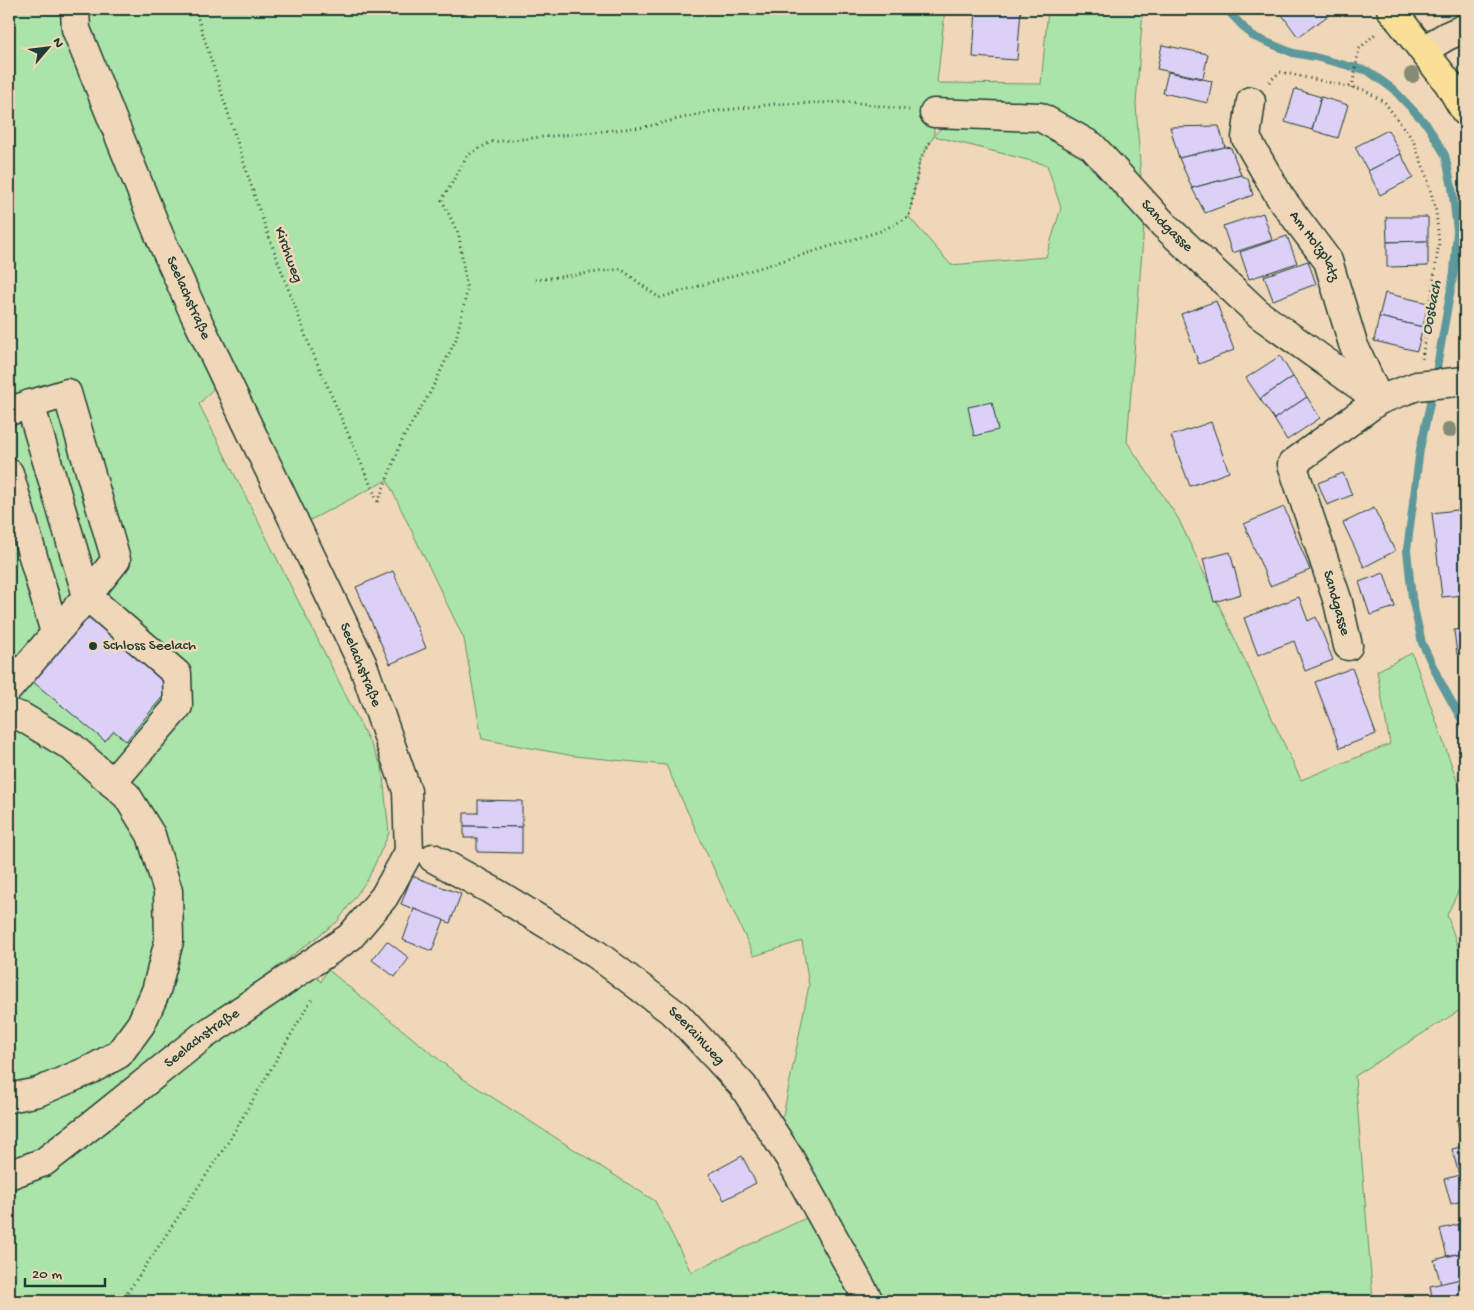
<svg xmlns="http://www.w3.org/2000/svg" width="1474" height="1310" viewBox="0 0 1474 1310" font-family="'Gochi Hand',sans-serif">
<style>
.green{fill:#abe4a9;stroke:#65906e;fill-rule:evenodd}
.lines{fill:none;stroke-linecap:round;stroke-linejoin:round}
.stream{stroke:#5d999c;stroke-width:8}
.building{fill:#ddd0f7;stroke:#1f3d34}
.minor-casing{stroke:#1f3d34;stroke-width:31}
.major-casing{stroke:#1f3d34;stroke-width:31}
.path{stroke:#1f3d34;stroke-width:3;stroke-dasharray:1 4;stroke-linecap:butt}
.minor{stroke:#f0d7b8;stroke-width:28}
.major{stroke:#fadf96;stroke-width:28}
.tree{fill:#858c76}
.poi-dot{fill:#1f3d34;stroke:#f0d7b8;stroke-width:2}
.labels{text-anchor:middle;dominant-baseline:central;stroke-width:5;stroke-linejoin:round;paint-order:stroke}
.street-label{font-size:15px;fill:#1f3d34;stroke:#f0d7b8}
.poi-label{font-size:15px;fill:#1f3d34;stroke:#f0d7b8;text-anchor:start}
.water-label{font-size:16px;font-style:italic;fill:#294c45;stroke:#f0d7b8}
</style>
<rect width="100%" height="100%" fill="#f0d7b8"/>
<filter id="ink" filterUnits="userSpaceOnUse"><feTurbulence type="fractalNoise" baseFrequency=".02" numOctaves="2"/><feDisplacementMap in="SourceGraphic" scale="10" xChannelSelector="R" yChannelSelector="G"/><feConvolveMatrix kernelMatrix="1 2 1 2 8 2 1 2 1" color-interpolation-filters="sRGB"/></filter>
<g filter="url(#ink)">
<path class="green" d="M9,9H945L937,83L1041,84L1048,9H1143L1136,104L1144,225L1127,442L1178,518L1301,780L1390,744L1377,671L1412,653L1465,803V877L1447,915L1465,968V1007L1355,1076L1373,1301H9V1190L300,958L321,982L327,969L462,1078L655,1201L691,1272L819,1212L761,1114L783,1116L809,985L802,941L754,956L666,765L574,756L482,739L464,639L387,480L297,527L230,371L199,404L382,767L389,833L368,879L337,922L136,1073L42,1153L9,1164ZM934,113L957,114L934,135ZM934,136L1047,165L1061,208L1046,257L951,265L909,217L920,160Z"/>
<g class="lines">
<g class="stream">
<polyline points="1228,9 1230,13 1252,36 1293,53 1315,57 1368,71 1393,89 1428,126 1445,155 1452,187 1457,231 1454,272 1435,378"/>
<polyline points="1433,390 1420,449 1407,550 1412,598 1422,643 1439,679 1465,726"/>
</g>
</g>
<g class="building">
<polygon points="976,9 1021,9 1017,60 973,57"/>
<polygon points="1278,9 1336,9 1336,10 1298,37"/>
<polygon points="1162,45 1208,54 1203,78 1157,69"/>
<polygon points="1168,72 1212,81 1208,103 1163,93"/>
<polygon points="1295,89 1321,97 1312,130 1285,122"/>
<polygon points="1321,97 1348,105 1338,138 1312,130"/>
<polygon points="1219,126 1225,147 1179,158 1170,127"/>
<polygon points="1388,130 1401,154 1368,171 1355,147"/>
<polygon points="1225,147 1231,148 1241,175 1192,188 1179,158"/>
<polygon points="1401,154 1413,178 1380,195 1368,171"/>
<polygon points="1241,175 1248,179 1253,195 1205,213 1192,188"/>
<polygon points="1263,213 1272,240 1232,253 1223,226"/>
<polygon points="1386,217 1428,217 1428,241 1387,242"/>
<polygon points="1287,236 1297,263 1249,279 1240,252"/>
<polygon points="1428,241 1428,266 1387,267 1387,242"/>
<polygon points="1308,261 1316,284 1273,300 1264,276"/>
<polygon points="1385,293 1428,303 1423,327 1379,317"/>
<polygon points="1216,301 1234,350 1199,364 1181,314"/>
<polygon points="1379,317 1423,327 1417,351 1374,341"/>
<polygon points="1280,356 1293,377 1260,399 1246,378"/>
<polygon points="1293,377 1307,397 1274,419 1260,399"/>
<polygon points="1307,397 1320,418 1287,440 1274,419"/>
<polygon points="992,402 998,430 974,436 968,407"/>
<polygon points="1211,422 1229,472 1190,486 1171,436"/>
<polygon points="1343,473 1352,495 1327,505 1318,483"/>
<polygon points="1284,507 1310,570 1270,586 1244,524"/>
<polygon points="1374,508 1395,551 1364,567 1343,523"/>
<polygon points="1465,509 1465,595 1442,597 1432,513"/>
<polygon points="1230,552 1241,594 1214,602 1203,559"/>
<polygon points="393,571 426,648 390,664 356,587"/>
<polygon points="1384,573 1395,607 1370,615 1359,582"/>
<polygon points="1299,597 1308,621 1316,617 1333,660 1305,671 1294,641 1258,655 1244,618"/>
<polygon points="86,614 163,678 164,695 126,741 114,731 105,741 32,681"/>
<polygon points="1465,629 1465,653 1457,654 1454,630"/>
<polygon points="1352,668 1376,734 1340,748 1315,682"/>
<polygon points="478,800 522,801 522,827 464,826 464,813 478,813"/>
<polygon points="464,826 522,827 522,853 477,852 477,838 464,838"/>
<polygon points="412,876 461,894 450,923 401,904"/>
<polygon points="414,909 444,920 432,951 403,940"/>
<polygon points="387,941 409,958 395,977 372,960"/>
<polygon points="1465,1118 1465,1145 1463,1146 1457,1120"/>
<polygon points="1465,1146 1465,1173 1459,1175 1452,1149"/>
<polygon points="742,1156 756,1183 724,1200 709,1174"/>
<polygon points="1465,1174 1465,1200 1451,1204 1444,1179"/>
<polygon points="1465,1223 1465,1252 1447,1256 1440,1229"/>
<polygon points="1465,1252 1465,1278 1441,1284 1434,1260"/>
<polygon points="1465,1278 1465,1301 1433,1301 1430,1286"/>
</g>
<g class="lines">
<g class="minor-casing">
<g id="minor">
<polyline points="1423,50 1447,36 1465,28"/>
<path id="s1" d="M1251,101L1246,138L1280,197L1328,261L1353,344L1378,398"/>
<path id="s2" d="M934,113L1040,117L1092,146L1164,225L1260,315L1379,400"/>
<polyline points="30,404 87,596"/>
<polyline points="9,411 67,393 116,560 87,596"/>
<polyline points="9,473 55,633"/>
<polyline points="1348,646 1338,602 1292,464 1379,400 1417,386 1465,381"/>
<polyline points="9,688 87,596 177,674 178,706 112,783"/>
<polyline points="9,713 22,717 72,747 127,796 151,835 168,891 169,941 156,991 141,1024 119,1054 92,1069 38,1092 9,1098"/>
<path id="s3" d="M433,858L491,890L596,954L678,1016L743,1086L789,1157L869,1301"/>
<path id="s4" d="M9,1175L44,1162L93,1124L203,1036L350,937L384,897L409,852L407,791L363,665L194,313L159,235L76,29L75,9"/>
</g>
</g>
<g class="major-casing">
<polyline id="major" points="1391,9 1449,84 1465,111"/>
</g>
<g class="path">
<polyline points="195,9 258,207 306,337 378,502"/>
<polyline points="1269,82 1280,72 1365,90 1385,103 1413,140 1426,174 1436,211 1439,243 1422,359"/>
<polyline points="1352,88 1359,49 1375,34"/>
<polyline points="535,280 621,269 659,298 881,231 909,217 920,160 932,139"/>
<polyline points="378,502 403,438 431,391 456,339 467,292 459,235 442,200 468,155 491,142 645,127 708,112 775,104 851,102 909,110"/>
<polyline points="122,1301 227,1144 313,997"/>
</g>
<use href="#minor" class="minor"/>
<use href="#major" class="major"/>
</g>
<g class="tree">
<circle cx="1412" cy="75" r="8"/>
<circle cx="1449" cy="430" r="8"/>
</g>
</g>
<circle class="poi-dot" cx="93" cy="646" r="5"/>
<g class="labels">
<g class="street-label">
<text stroke="none"><textPath href="#s2" startOffset="275">Sandgasse</textPath></text>
<text stroke="none"><textPath href="#s1" startOffset="166">Am Holzplatz</textPath></text>
<text transform="translate(288 255) rotate(70)">Kirchweg</text>
<text transform="translate(188 298) rotate(66)">Seelachstraße</text>
<text transform="translate(1336 603) rotate(74)">Sandgasse</text>
<text transform="translate(360 665) rotate(68)">Seelachstraße</text>
<text stroke="none"><textPath href="#s3" startOffset="319">Seerainweg</textPath></text>
<text stroke="none"><textPath href="#s4" startOffset="238">Seelachstraße</textPath></text>
</g>
<g class="poi-label">
<text x="103" y="646">Schloss Seelach</text>
</g>
<g class="water-label">
<text transform="translate(1433 308) rotate(-79)">Oosbach</text>
</g>
</g>
<rect width="1474" height="1310" fill="none" stroke="#f0d7b8" stroke-width="30"/>
<rect x="15" y="15" width="1444" height="1280" fill="none" stroke="#1f3d34" stroke-width="2" filter="url(#ink)"/>
<g transform="translate(48 48) rotate(62)" stroke="#f0d7b8" stroke-width="4" paint-order="stroke">
<path d="M0-4L9 19L0 12L-9 19Z" fill="#1f3d34"/>
<text y="-8" font-size="14" font-weight="bold" text-anchor="middle" fill="#1f3d34">N</text>
</g>
<path d="M25 1278v8h80v-8" fill="none" stroke="#1f3d34" stroke-width="2.5"/>
<text x="32" y="1278" font-size="15" fill="#1f3d34" stroke="#f0d7b8" stroke-width="4" paint-order="stroke">20 m</text>
</svg>
